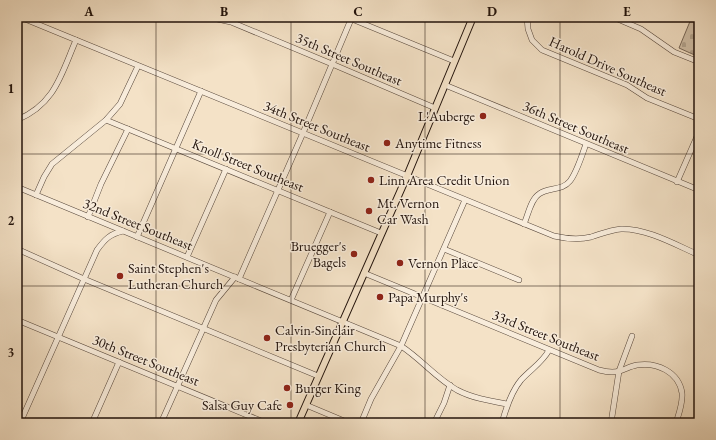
<svg xmlns="http://www.w3.org/2000/svg" width="716" height="440" viewBox="0 0 716 440" font-family="'EB Garamond',serif">
<style>
.cemetery{fill:url(#cemetery-stones);stroke:#786859}
.lines{fill:none;stroke-linecap:round;stroke-linejoin:round}
.minor-casing{stroke:#56463a;stroke-width:6}
.major-casing{stroke:#21120b;stroke-width:8}
.minor{stroke:#f8ecdb;stroke-width:5}
.major{stroke:#f4e2c7;stroke-width:6}
.grid{fill:none;stroke:#21120b;stroke-width:1;stroke-opacity:0.55}
.poi-dot{fill:#8f2418;stroke:#f8ecdb;stroke-width:1.5}
.labels{text-anchor:middle;dominant-baseline:central;stroke-width:3;stroke-linejoin:round;paint-order:stroke}
.street-label{font-size:14px;fill:#21120b;stroke:#f8ecdb}
.poi-label{font-size:14px;fill:#21120b;stroke:#f8ecdb;text-anchor:start}
.neatline{fill:none;stroke:#21120b;stroke-width:1.5}
.grid-label{font-size:13px;text-anchor:middle;font-weight:bold;fill:#21120b}
</style>
<defs>
<pattern id="cemetery-stones" width="16" height="16" patternUnits="userSpaceOnUse"><rect width="16" height="16" fill="#d0bfa7"/><path d="M2 7V4a2 2 0 0 1 4 0v3zM10 15v-3a2 2 0 0 1 4 0v3z" fill="#b2a38e"/></pattern>
</defs>
<rect width="100%" height="100%" fill="#f4e2c7"/>
<filter id="stains"><feTurbulence type="fractalNoise" baseFrequency=".005" numOctaves="4"/><feColorMatrix values="0 0 0 0 .2 0 0 0 0 .09 0 0 0 0 .02 0 0 0 .5 -.17"/></filter>
<radialGradient id="worn" r=".72"><stop offset=".6" stop-color="#630" stop-opacity="0"/><stop offset="1" stop-color="#630" stop-opacity=".3"/></radialGradient>
<polygon class="cemetery" points="691,19 699,22 699,57 679,48"/>
<g class="lines">
<g class="minor-casing">
<g id="minor">
<path d="M20,17L554,236C567,239 579,240 591,237C601,234 610,230 621,229C646,228 676,245 699,255"/>
<polyline points="208,17 231,22 332,64 435,108"/>
<polyline points="347,17 454,61"/>
<polyline points="527,17 528,29 532,40 542,50 627,85 647,98 699,119"/>
<polyline points="613,17 641,29 674,52 699,62"/>
<polyline points="445,85 699,190"/>
<path d="M17,120C55,104 61,75 76,40"/>
<polyline points="106,120 381,233"/>
<polyline points="677,182 699,132"/>
<path d="M17,187L401,346C421,359 436,378 457,390C472,398 490,401 507,404"/>
<polyline points="36,195 44,177 52,164 106,120 120,104 138,66"/>
<polyline points="88,217 101,184 128,129"/>
<path d="M524,224C528,215 531,199 539,194C549,187 562,191 570,181C577,172 582,155 586,144"/>
<polyline points="137,237 201,91"/>
<polyline points="17,249 84,279 318,376"/>
<polyline points="444,249 519,280"/>
<polyline points="187,257 226,169"/>
<path d="M364,273L599,370C606,372 613,373 620,371C626,369 631,366 637,365C657,362 679,372 682,393C683,403 679,413 676,423"/>
<polyline points="239,279 303,133 352,17"/>
<polyline points="291,300 330,212"/>
<polyline points="17,320 266,423"/>
<polyline points="306,405 349,423"/>
<path d="M20,423L97,250C105,239 110,234 123,231"/>
<polyline points="92,423 119,362"/>
<polyline points="161,423 216,300 235,277"/>
<polyline points="361,423 371,399 401,346 465,200"/>
<polyline points="434,423 444,403 450,385"/>
<path d="M502,423C506,408 511,392 521,380C531,369 543,362 549,350"/>
<polyline points="611,423 619,371 632,336"/>
</g>
</g>
<g class="major-casing">
<polyline id="major" points="298,423 407,176 473,17"/>
</g>
<use href="#minor" class="minor"/>
<use href="#major" class="major"/>
</g>
<path class="grid" d="M156,17V423M291,17V423M425,17V423M560,17V423M17,154H699M17,286H699"/>
<g class="poi-dot">
<circle cx="483" cy="116" r="4"/>
<circle cx="387" cy="143" r="4"/>
<circle cx="371" cy="180" r="4"/>
<circle cx="369" cy="211" r="4"/>
<circle cx="354" cy="254" r="4"/>
<circle cx="400" cy="263" r="4"/>
<circle cx="120" cy="276" r="4"/>
<circle cx="380" cy="297" r="4"/>
<circle cx="267" cy="338" r="4"/>
<circle cx="287" cy="388" r="4"/>
<circle cx="290" cy="405" r="4"/>
</g>
<g class="labels">
<g class="street-label">
<text transform="translate(349 59) rotate(23)">35th Street Southeast</text>
<text transform="translate(608 66) rotate(24)">Harold Drive Southeast</text>
<text transform="translate(317 126) rotate(22)">34th Street Southeast</text>
<text transform="translate(576 127) rotate(23)">36th Street Southeast</text>
<text transform="translate(248 165) rotate(22)">Knoll Street Southeast</text>
<text transform="translate(138 224) rotate(22)">32nd Street Southeast</text>
<text transform="translate(546 335) rotate(22)">33rd Street Southeast</text>
<text transform="translate(146 360) rotate(22)">30th Street Southeast</text>
</g>
<g class="poi-label">
<text x="475" y="116" text-anchor="end">L'Auberge</text>
<text x="395" y="143">Anytime Fitness</text>
<text x="379" y="180">Linn Area Credit Union</text>
<text x="377" y="203">Mt. Vernon<tspan x="377" dy="16">Car Wash</tspan></text>
<text x="346" y="246" text-anchor="end">Bruegger's<tspan x="346" dy="16">Bagels</tspan></text>
<text x="408" y="263">Vernon Place</text>
<text x="128" y="268">Saint Stephen's<tspan x="128" dy="16">Lutheran Church</tspan></text>
<text x="388" y="297">Papa Murphy's</text>
<text x="275" y="330">Calvin-Sinclair<tspan x="275" dy="16">Presbyterian Church</tspan></text>
<text x="295" y="388">Burger King</text>
<text x="282" y="405" text-anchor="end">Salsa Guy Cafe</text>
</g>
</g>
<rect width="716" height="440" fill="none" stroke="#f4e2c7" stroke-width="44"/>
<rect x="22" y="22" width="672" height="396" class="neatline"/>
<g class="grid-label">
<text x="89" y="16">A</text>
<text x="224" y="16">B</text>
<text x="358" y="16">C</text>
<text x="492" y="16">D</text>
<text x="627" y="16">E</text>
<text x="11" y="93">1</text>
<text x="11" y="225">2</text>
<text x="11" y="357">3</text>
</g>
<rect width="100%" height="100%" filter="url(#stains)"/>
<rect width="100%" height="100%" fill="url(#worn)"/>
</svg>
